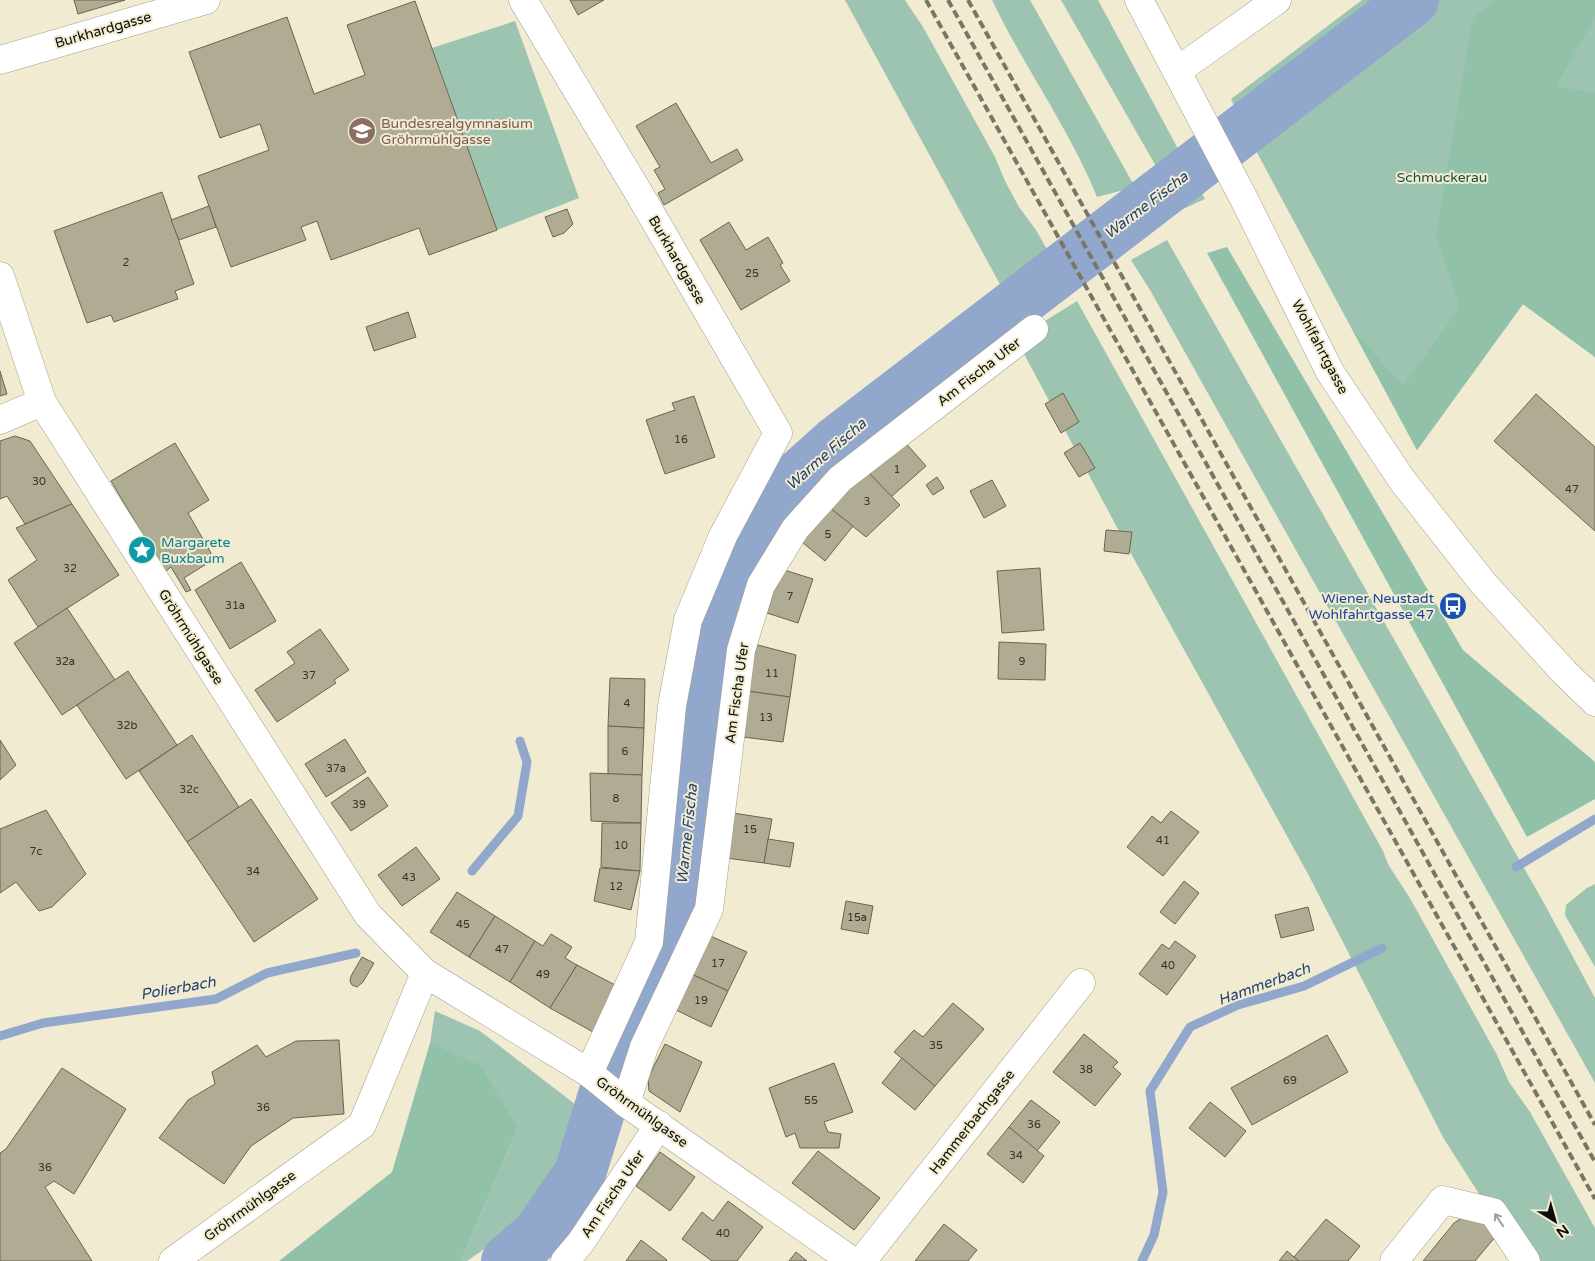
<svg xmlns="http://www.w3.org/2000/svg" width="1595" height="1261" viewBox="0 0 1595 1261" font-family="'Varela Round',sans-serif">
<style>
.green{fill:#9cc4b0}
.forest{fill:#92c1aa}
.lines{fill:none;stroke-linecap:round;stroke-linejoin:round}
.stream{stroke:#91a7cc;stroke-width:9}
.river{stroke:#91a7cc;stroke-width:52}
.building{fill:#b0ab93;stroke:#6a654f}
.minor-casing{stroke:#a49f88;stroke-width:29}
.minor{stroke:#fff;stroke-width:28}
.rail{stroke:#7a7666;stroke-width:4;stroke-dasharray:8 4;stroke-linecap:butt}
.oneway{stroke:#9f9e9b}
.labels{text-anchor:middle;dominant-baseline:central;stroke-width:4;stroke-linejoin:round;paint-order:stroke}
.number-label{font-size:11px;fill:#363428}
.street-label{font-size:14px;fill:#0e0d05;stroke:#f1ebd2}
.education-label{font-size:14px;fill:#785e54;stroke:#f1ebd2;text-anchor:start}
.park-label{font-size:14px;fill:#19533c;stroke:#f1ebd2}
.culture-label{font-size:14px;fill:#0d838f;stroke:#f1ebd2;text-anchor:start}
.transit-label{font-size:14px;fill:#164399;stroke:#f1ebd2;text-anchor:end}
.water-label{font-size:15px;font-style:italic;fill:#244070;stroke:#f1ebd2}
</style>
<rect width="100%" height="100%" fill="#f1ebd2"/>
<g class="green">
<polygon points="845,0 905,0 923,27 995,157 1005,181 1019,207 1036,230 1057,267 1002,288"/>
<path d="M992,0H1030L1135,187L1097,197C1069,128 1024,67 992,0Z"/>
<polygon points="1061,0 1098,0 1205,199 1181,210"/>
<polygon points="1362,0 1595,0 1595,357 1523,304 1417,450 1248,136 1231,99"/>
<polygon points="515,21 579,198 497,230 432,48"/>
<polygon points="1167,240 1545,905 1595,998 1595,1083 1150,290 1131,260"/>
<polygon points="1077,301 1383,851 1388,864 1411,900 1497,1055 1509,1082 1530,1112 1595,1228 1595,1261 1522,1261 1444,1139 1308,874 1134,559 1016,339"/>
<polygon points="1595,884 1595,967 1565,915 1566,905 1587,888"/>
<polygon points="435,1011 480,1031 580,1108 570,1162 529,1218 467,1261 461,1261 518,1128 430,1043"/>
</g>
<g class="forest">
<polygon points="1496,0 1595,0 1595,18 1556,86 1595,93 1595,357 1523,304 1417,450 1351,327 1403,386 1460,307 1436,237 1473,18"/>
<polygon points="1227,247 1463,650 1595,762 1595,799 1527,837 1207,253"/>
<polygon points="430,1043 480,1065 518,1128 461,1261 279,1261 392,1172"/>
</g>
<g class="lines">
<g class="stream">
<polyline points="1516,867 1595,819"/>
<polyline points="472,871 518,816 527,762 520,741"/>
<polyline points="0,1036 43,1023 216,999 267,973 356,953"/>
<polyline points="1142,1261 1154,1235 1163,1192 1150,1091 1190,1027 1238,1005 1304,986 1382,948"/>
</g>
<polyline class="river" points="507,1261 538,1234 580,1173 619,1047 675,916 684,875 701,690 711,633 723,592 747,541 787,486 835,443 1413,0"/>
</g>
<g class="building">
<polygon points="74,0 125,0 78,14"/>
<polygon points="570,0 604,0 578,15"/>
<polygon points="415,1 497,230 429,255 419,228 331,260 317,221 301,227 306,240 231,267 198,176 269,150 260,124 220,138 189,52 287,17 314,94 365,75 347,25"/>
<polygon points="676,103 711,163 737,149 743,160 664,205 658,193 665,189 654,170 660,167 636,126"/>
<polygon points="162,192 194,284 175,291 178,299 114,322 111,315 87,323 54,231"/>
<polygon points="209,206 216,227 179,240 171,220"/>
<polygon points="567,209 573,224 564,233 553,237 545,217"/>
<polygon points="729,222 746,250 768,237 783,263 780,265 790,281 741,310 700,240"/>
<polygon points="408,312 416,337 374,351 366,327"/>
<polygon points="0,371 7,394 0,396"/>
<polygon points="1063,393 1079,422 1061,433 1045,404"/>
<polygon points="1536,394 1595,447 1595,531 1494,441"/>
<polygon points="694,396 715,457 665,474 646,420 675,410 672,403"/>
<polygon points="15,436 30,441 72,504 25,524 7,496 0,499 0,441"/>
<polygon points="903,440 926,466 891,497 867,471"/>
<polygon points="175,443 209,500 188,513 211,553 208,563 184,578 191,590 186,592 171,567 165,572 111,481"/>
<polygon points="1080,443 1095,468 1079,477 1064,453"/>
<polygon points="867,471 900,505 866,537 830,508"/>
<polygon points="937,477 944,488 933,495 926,485"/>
<polygon points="992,480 1006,506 984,518 970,491"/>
<polygon points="72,504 119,575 38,627 8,580 37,560 16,528"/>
<polygon points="830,508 853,526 825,561 802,542"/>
<polygon points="1106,530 1132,532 1129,554 1104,551"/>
<polygon points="241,562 276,621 230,649 195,590"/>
<polygon points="1040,568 1044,630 1002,633 997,571"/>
<polygon points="781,569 813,579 798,623 767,613"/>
<polygon points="67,608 115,680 62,715 14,643"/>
<polygon points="320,629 349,670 334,680 336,683 277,722 255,690 295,663 287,652"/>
<polygon points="999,642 1046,644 1045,680 998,679"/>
<polygon points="754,644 796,655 790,697 747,691"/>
<polygon points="128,671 177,745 126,779 77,705"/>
<polygon points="610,678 645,679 644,728 608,726"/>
<polygon points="747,691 790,697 783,742 743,737"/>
<polygon points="608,726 644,728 642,775 608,774"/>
<polygon points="192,735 239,807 187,842 139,771"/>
<polygon points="345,739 366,772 326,797 305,764"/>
<polygon points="0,740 16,765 0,780"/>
<polygon points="590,773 642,775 641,823 591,821"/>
<polygon points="368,777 388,806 351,831 331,803"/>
<polygon points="251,799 318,899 254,942 187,842"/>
<polygon points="46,810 86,874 52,907 39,911 16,882 0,893 0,829"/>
<polygon points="1171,811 1199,832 1163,876 1127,847 1152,816 1161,823"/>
<polygon points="733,813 772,819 764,863 726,858"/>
<polygon points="602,823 641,823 640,871 601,867"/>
<polygon points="768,839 794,843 790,867 764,863"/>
<polygon points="416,847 440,879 402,906 378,875"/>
<polygon points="600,868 640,871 631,910 594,901"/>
<polygon points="1184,881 1199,893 1175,924 1160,912"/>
<polygon points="457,892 495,916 469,957 430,932"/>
<polygon points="846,901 873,906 868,934 841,929"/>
<polygon points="1308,907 1314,930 1281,938 1275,915"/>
<polygon points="495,916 535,941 510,982 469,957"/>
<polygon points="551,934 572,947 565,958 577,965 550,1008 510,982 535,941 543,946"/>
<polygon points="708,935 747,952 728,991 689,973"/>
<polygon points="1175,941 1196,956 1167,995 1139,974 1162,944 1169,949"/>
<polygon points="362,957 374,963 363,982 357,987 352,985 350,981 351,976"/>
<polygon points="577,965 617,986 593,1032 550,1008"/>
<polygon points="689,973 728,991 711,1027 674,1009"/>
<polygon points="953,1003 984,1029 935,1086 894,1052 914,1030 923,1037"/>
<polygon points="1084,1034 1118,1062 1113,1067 1121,1074 1095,1106 1053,1072"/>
<polygon points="1327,1035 1348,1072 1252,1125 1231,1088"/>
<polygon points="339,1040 344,1114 293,1118 251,1146 224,1184 159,1138 188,1100 215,1084 212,1072 257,1045 266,1057 296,1041"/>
<polygon points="665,1044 702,1062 680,1112 649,1091 648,1078"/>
<polygon points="902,1058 935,1086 915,1110 882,1083"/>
<polygon points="834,1063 853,1112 824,1122 828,1132 841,1134 839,1148 800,1148 795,1133 786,1137 769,1088"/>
<polygon points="62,1068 126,1109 74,1194 54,1181 45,1187 92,1261 0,1261 0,1153 6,1149"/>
<polygon points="1031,1100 1060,1122 1037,1151 1009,1127"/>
<polygon points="1210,1102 1246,1131 1225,1157 1189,1128"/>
<polygon points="1009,1127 1044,1156 1023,1183 987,1154"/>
<polygon points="818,1151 880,1198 854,1230 792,1183"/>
<polygon points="660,1152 695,1177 670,1211 636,1186"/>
<polygon points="728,1201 763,1227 737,1261 712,1261 682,1239 702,1212 713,1221"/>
<polygon points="1462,1218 1485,1220 1496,1236 1475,1261 1423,1261 1454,1223"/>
<polygon points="1326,1219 1360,1246 1348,1261 1299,1261 1294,1257"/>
<polygon points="944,1224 977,1250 968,1261 915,1261"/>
<polygon points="641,1240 667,1260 666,1261 626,1261"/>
<polygon points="1287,1251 1294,1257 1299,1261 1279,1261"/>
<polygon points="796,1252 807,1261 789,1261"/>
</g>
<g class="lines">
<g class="minor-casing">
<g id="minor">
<polyline points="523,0 640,195 778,433 723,536 688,620 672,706 649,942 589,1073"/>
<polyline points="1139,0 1243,197 1330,372 1402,480 1483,583 1564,672 1595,702"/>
<polyline points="0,60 206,0"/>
<polyline points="1177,71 1277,0"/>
<polyline points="0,276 42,402 368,915 425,973 589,1073 626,1103 852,1261"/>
<polyline points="0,420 42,402"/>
<polyline points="626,1103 644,1047 709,909 741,650 761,585 795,529 840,479 1034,329"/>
<polyline points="173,1261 362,1125 425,973"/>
<polyline points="565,1261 581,1242 659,1125"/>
<polyline points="862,1261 1081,983"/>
<polyline points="1394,1261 1443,1200 1493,1212 1526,1261"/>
</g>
</g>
<use href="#minor" class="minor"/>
<g class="rail">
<polyline points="926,0 1595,1199"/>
<polyline points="948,0 1595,1162"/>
<polyline points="968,0 1595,1125"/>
</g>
</g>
<defs><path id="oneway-shaft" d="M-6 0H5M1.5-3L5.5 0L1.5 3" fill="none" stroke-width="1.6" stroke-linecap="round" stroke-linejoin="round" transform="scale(1.25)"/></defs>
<use class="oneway" href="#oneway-shaft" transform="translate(1499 1220) rotate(-124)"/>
<defs>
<g id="school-disc" transform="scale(1.4375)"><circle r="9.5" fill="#8d6e63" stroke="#f1ebd2"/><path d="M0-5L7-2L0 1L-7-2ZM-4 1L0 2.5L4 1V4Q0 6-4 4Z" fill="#fff"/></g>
<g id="sight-disc" transform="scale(1.4375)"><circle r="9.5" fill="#0f9aa8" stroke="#f1ebd2"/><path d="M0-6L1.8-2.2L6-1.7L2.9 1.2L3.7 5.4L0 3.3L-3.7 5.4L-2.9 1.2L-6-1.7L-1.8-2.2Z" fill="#fff"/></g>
<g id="bus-disc" transform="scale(1.4375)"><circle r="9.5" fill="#1a4fb4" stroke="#f1ebd2"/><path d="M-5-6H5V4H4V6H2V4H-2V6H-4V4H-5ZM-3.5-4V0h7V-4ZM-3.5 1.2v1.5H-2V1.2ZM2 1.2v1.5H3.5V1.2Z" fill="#fff"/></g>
</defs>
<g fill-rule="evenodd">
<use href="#school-disc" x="362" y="131"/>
<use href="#sight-disc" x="142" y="550"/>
<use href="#bus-disc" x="1453" y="606"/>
</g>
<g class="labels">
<g class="number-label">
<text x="126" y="262">2</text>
<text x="752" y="273">25</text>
<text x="681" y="439">16</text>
<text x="897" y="469">1</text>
<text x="39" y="481">30</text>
<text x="1572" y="489">47</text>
<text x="867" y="501">3</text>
<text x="828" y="534">5</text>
<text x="70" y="568">32</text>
<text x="790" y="596">7</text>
<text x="235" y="605">31a</text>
<text x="65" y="661">32a</text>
<text x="1022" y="661">9</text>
<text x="772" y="673">11</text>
<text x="309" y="675">37</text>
<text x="627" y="703">4</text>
<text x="766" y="717">13</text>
<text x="127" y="725">32b</text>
<text x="625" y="751">6</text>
<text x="336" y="768">37a</text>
<text x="189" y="789">32c</text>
<text x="616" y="798">8</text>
<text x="359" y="804">39</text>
<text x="750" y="829">15</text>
<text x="1163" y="840">41</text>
<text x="621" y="845">10</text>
<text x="36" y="851">7c</text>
<text x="253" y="871">34</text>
<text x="409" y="877">43</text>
<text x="616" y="886">12</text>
<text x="857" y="917">15a</text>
<text x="463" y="924">45</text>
<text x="502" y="949">47</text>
<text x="718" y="963">17</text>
<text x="1168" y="965">40</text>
<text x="543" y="974">49</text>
<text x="701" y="1000">19</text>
<text x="936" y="1045">35</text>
<text x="1086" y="1069">38</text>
<text x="1290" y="1080">69</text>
<text x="811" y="1100">55</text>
<text x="263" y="1107">36</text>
<text x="1034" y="1124">36</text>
<text x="1016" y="1155">34</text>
<text x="45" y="1167">36</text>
<text x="723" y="1233">40</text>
</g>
<g class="street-label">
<text transform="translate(103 30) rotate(-16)">Burkhardgasse</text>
<text transform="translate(677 260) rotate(60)">Burkhardgasse</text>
<text transform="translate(1320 347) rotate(62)">Wohlfahrtgasse</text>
<text transform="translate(979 372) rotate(-38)">Am Fischa Ufer</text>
<text transform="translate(191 637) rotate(58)">Gröhrmühlgasse</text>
<text transform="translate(737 693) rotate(-82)">Am Fischa Ufer</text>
<text transform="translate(642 1112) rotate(36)">Gröhrmühlgasse</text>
<text transform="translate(972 1122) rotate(-52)">Hammerbachgasse</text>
<text transform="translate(613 1194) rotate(-56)">Am Fischa Ufer</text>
<text transform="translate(250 1206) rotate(-36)">Gröhrmühlgasse</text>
</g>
<g class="education-label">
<text x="381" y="123">Bundesrealgymnasium<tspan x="381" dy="16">Gröhrmühlgasse</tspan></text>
</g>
<g class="park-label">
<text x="1442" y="177">Schmuckerau</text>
</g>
<g class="culture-label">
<text x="161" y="542">Margarete<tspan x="161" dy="16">Buxbaum</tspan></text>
</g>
<g class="transit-label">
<text x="1434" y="598">Wiener Neustadt<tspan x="1434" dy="16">Wohlfahrtgasse 47</tspan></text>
</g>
<g class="water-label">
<text transform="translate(1146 205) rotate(-37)">Warme Fischa</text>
<text transform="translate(826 454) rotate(-41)">Warme Fischa</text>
<text transform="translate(687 834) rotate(-84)">Warme Fischa</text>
<text transform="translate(1264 984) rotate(-20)">Hammerbach</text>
<text transform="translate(178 988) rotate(-10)">Polierbach</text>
</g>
</g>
<g transform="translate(1555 1221) rotate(143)" stroke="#f1ebd2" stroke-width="4" paint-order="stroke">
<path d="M0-4L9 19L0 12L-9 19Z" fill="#0e0d05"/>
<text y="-8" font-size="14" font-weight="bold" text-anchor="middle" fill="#0e0d05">N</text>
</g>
</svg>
